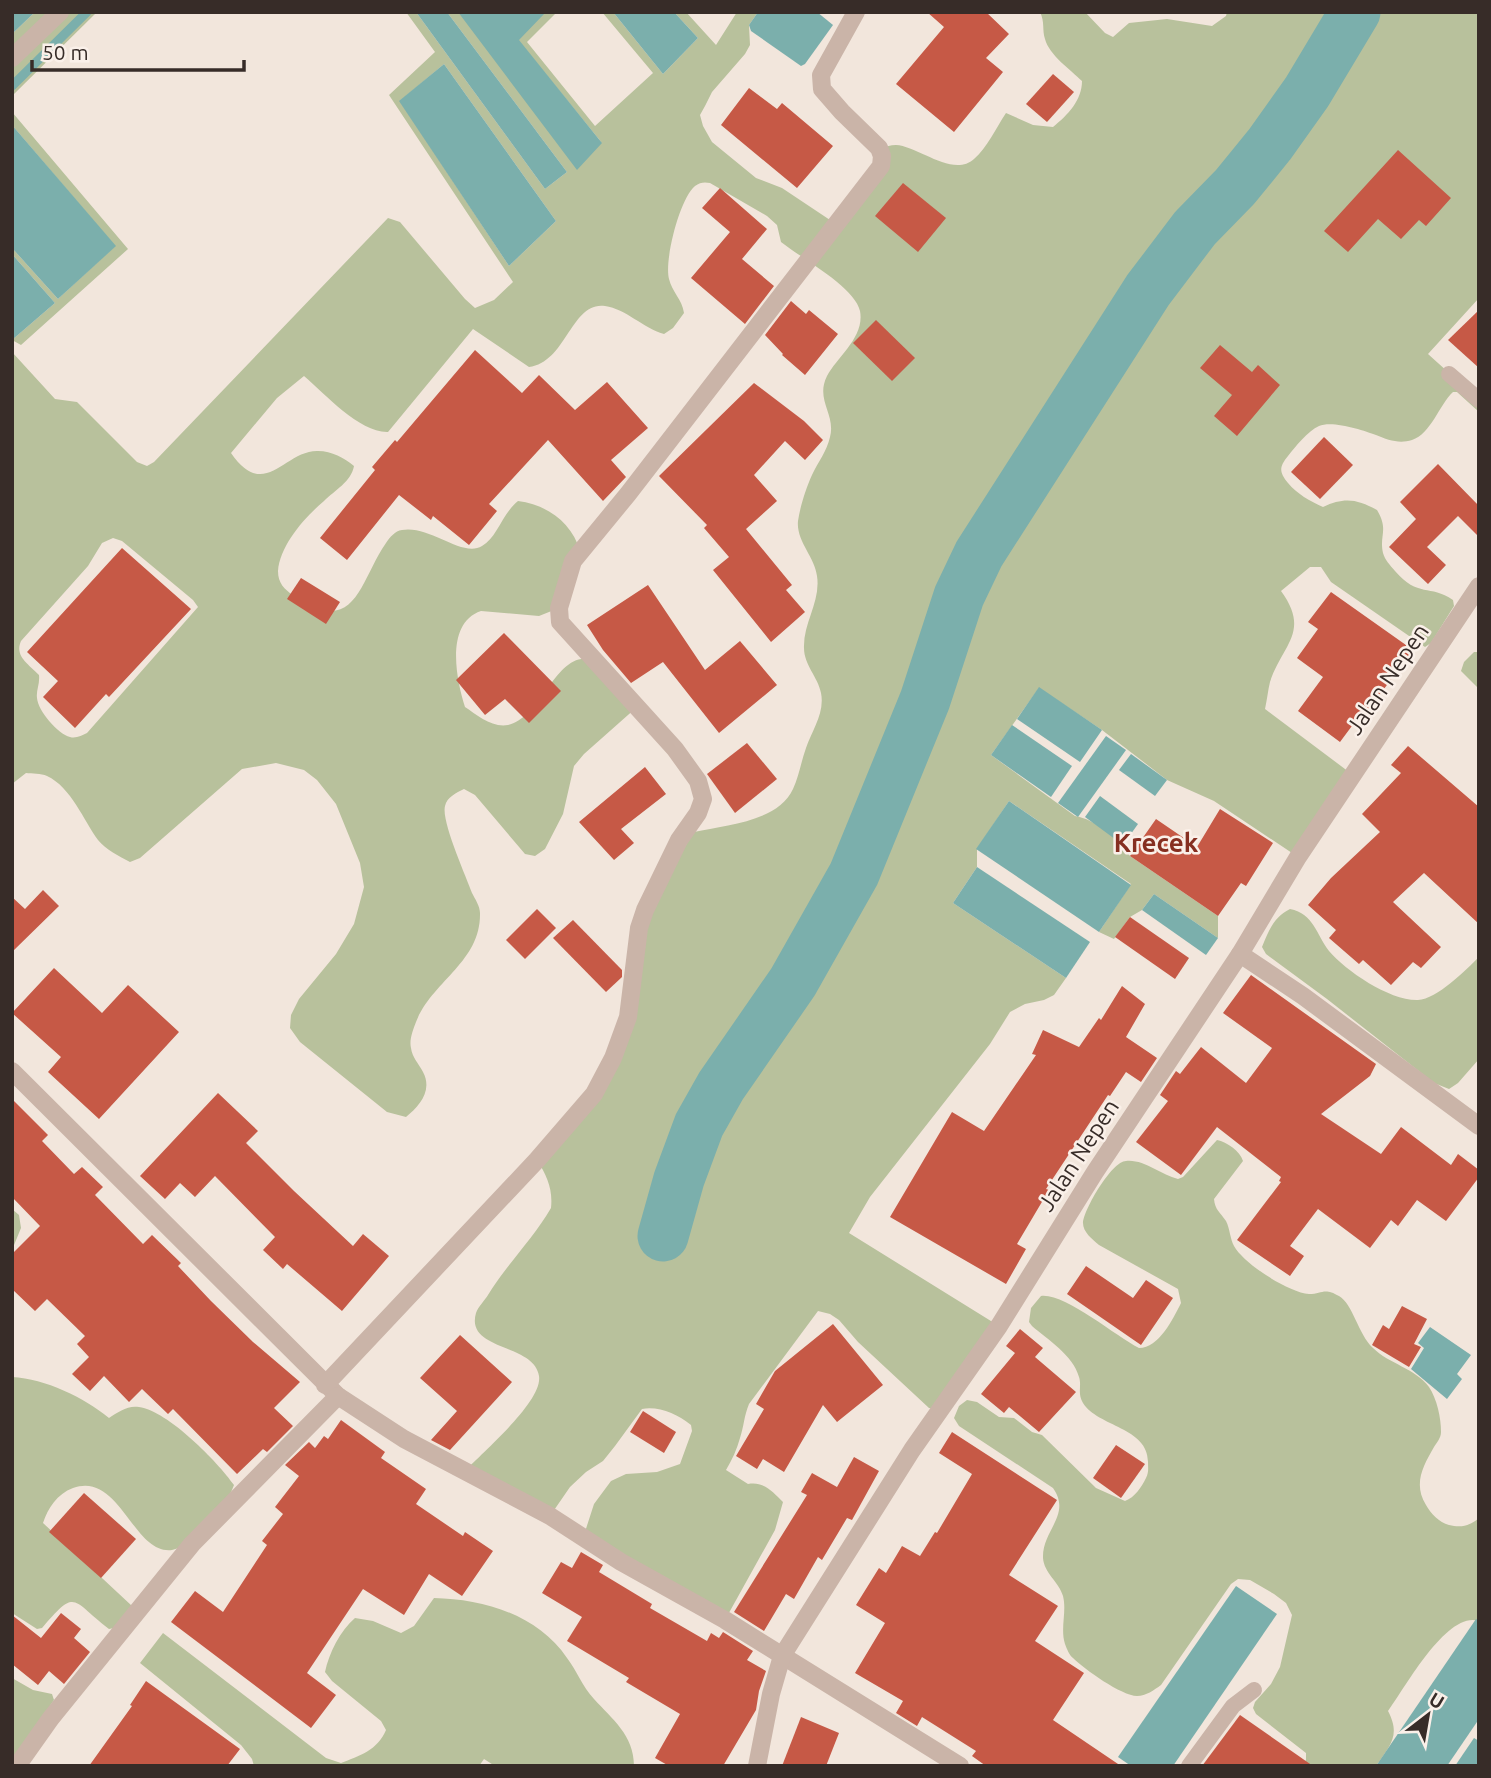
<svg xmlns="http://www.w3.org/2000/svg" width="1491" height="1778" viewBox="0 0 1491 1778" font-family="Ubuntu,sans-serif">
<style>
.green{fill:#b8c19c;fill-rule:evenodd}
.water{fill:#7bafac}
.lines{fill:none;stroke-linecap:round;stroke-linejoin:round}
.stream{stroke:#7bafac;stroke-width:9}
.river{stroke:#7bafac;stroke-width:51}
.building{fill:#c65946}
.lane{stroke:#cab4a8;stroke-width:16}
.street{stroke:#cab4a8;stroke-width:18}
.labels{text-anchor:middle;dominant-baseline:central;stroke-width:5;stroke-linejoin:round;paint-order:stroke}
.street-label{font-size:23px;fill:#372c28;stroke:#faf0e9}
.quarter-label{font-size:26px;font-weight:bold;fill:#862f21;stroke:#faf0e9}
</style>
<rect width="100%" height="100%" fill="#f2e6dc"/>
<g class="green">
<polygon points="35,12 97,12 12,96 12,34"/>
<path d="M406,12H416L545,189L567,172L447,12H458L602,143L518,40L544,12L556,13L527,42L595,126L653,73L602,12H613L663,74L698,38L674,12H686L716,45L737,12H758L749,25L750,45L745,54L712,92L705,106L700,115L703,126L712,142L756,178L782,188L836,224L881,166L879,148C884,147 891,145 896,145C918,146 953,178 974,159C987,148 996,128 1006,113L1033,125L1053,127C1068,115 1082,100 1082,81C1071,70 1049,55 1045,39C1042,30 1045,22 1040,12H1085L1105,33L1113,37L1129,23L1167,19L1212,26L1226,16L1227,12H1479V298L1428,354L1479,400V412L1457,392H1453C1439,405 1431,434 1412,440C1399,444 1388,440 1376,435C1363,430 1332,420 1319,426C1308,431 1295,447 1288,456C1279,467 1279,472 1288,483C1297,494 1310,501 1323,507C1344,497 1357,499 1377,510C1389,530 1379,535 1383,553C1385,560 1390,565 1395,571C1418,598 1430,584 1453,600L1454,606L1431,643L1425,647L1331,582L1321,567H1310L1281,591C1311,632 1282,645 1270,682C1268,690 1267,700 1265,709L1353,775L1298,857L1214,801L1167,780L1102,730L1039,688L991,755L1075,816C1095,819 1119,839 1130,856L1218,916V938L1154,894L1142,910L1130,917L1114,939L1099,932L1131,884L1009,801L977,849V867L953,903L1066,978L1054,995L1044,1000L1025,1004L1010,1012L990,1044L870,1197L849,1233L999,1326L941,1410L929,1408L858,1342L839,1320L830,1314L818,1311L749,1404C744,1416 744,1426 740,1438C737,1449 732,1460 726,1470L748,1484C764,1481 773,1492 783,1502L775,1530L725,1620L583,1538L594,1504L611,1481L626,1474L657,1472L680,1464L692,1431L691,1425C677,1414 659,1406 642,1409L615,1446L603,1461L586,1472L570,1487L550,1516L465,1471C483,1452 543,1401 539,1376C534,1343 465,1351 476,1313C478,1307 485,1300 488,1295C507,1264 533,1239 551,1208C553,1189 547,1176 537,1160L613,1058L645,910L694,832C725,825 778,822 793,789C799,776 801,762 806,748C812,730 825,713 821,693C818,677 804,665 804,648C803,623 821,601 817,576C815,557 796,541 798,521C800,507 806,488 812,475C818,462 827,451 830,437C836,414 815,400 827,376C837,357 865,337 860,311C855,287 801,258 781,242L777,225L767,216L710,183C705,182 700,182 695,186C680,198 664,260 669,279C672,292 682,299 684,313L673,328L664,334C643,328 626,309 605,306C571,301 567,362 529,367L473,329L388,432C360,433 325,394 304,376L277,398L231,453C265,502 284,450 318,451C332,451 344,458 354,466C351,482 335,490 324,501C305,517 280,545 278,571C278,583 284,589 294,596C356,638 359,582 386,543C390,537 395,531 402,530C430,525 462,558 482,546C497,538 502,514 518,501C548,505 572,523 580,551L559,608L539,616L481,611C445,623 456,679 465,707C477,715 492,728 508,725C542,719 560,640 597,663C607,669 628,697 637,707L584,754L574,766L563,814L545,849L535,856L525,854L475,795L464,789C456,793 447,797 445,806C441,821 466,876 472,893C475,899 480,906 480,913C481,962 432,981 416,1022C413,1030 409,1040 411,1048C412,1057 419,1064 423,1072C433,1091 419,1106 406,1117L387,1112L300,1042L290,1028L291,1015L299,999L336,954L354,924L364,887L360,863L336,804L317,780L304,770L276,763L242,769L140,858L130,862C119,856 106,850 98,840C84,821 71,787 47,776C41,773 32,774 26,773L12,784V352L55,399L77,402L137,462L147,466L154,462L388,218L400,222L465,299L475,308L494,300L513,282L389,95L435,52ZM444,64L556,221L509,266L400,101ZM113,538L122,541L193,600L198,607L87,733C82,735 76,739 70,737C58,734 38,711 37,698C36,690 40,684 39,675C30,665 14,657 21,641L88,566L102,543Z"/>
<polygon points="12,112 128,249 21,345 12,340 55,303 12,254 12,248 58,299 115,246 12,125"/>
<polygon points="1474,652 1479,652 1479,689 1461,671 1464,662"/>
<path d="M1290,909C1314,914 1316,934 1329,951C1346,971 1390,1001 1418,1000C1437,999 1466,970 1479,957V1059L1458,1083L1449,1089L1434,1083L1327,999L1266,954L1262,947C1269,930 1274,917 1290,909Z"/>
<path d="M1217,1140C1227,1142 1240,1151 1243,1161L1214,1199C1215,1210 1220,1212 1226,1221C1230,1229 1230,1239 1234,1246C1244,1264 1288,1292 1309,1294C1322,1294 1324,1287 1339,1296C1353,1304 1358,1334 1373,1348C1389,1364 1415,1368 1429,1387C1437,1399 1441,1418 1441,1432C1441,1438 1437,1442 1434,1447C1423,1466 1413,1484 1426,1505C1431,1514 1439,1522 1449,1525C1461,1528 1470,1526 1479,1518V1621C1447,1610 1405,1688 1388,1711C1401,1736 1390,1745 1376,1766H1302L1306,1760V1753L1256,1714L1253,1708L1255,1702L1271,1684L1280,1667L1292,1615L1286,1603L1274,1594L1250,1580L1238,1579L1231,1584L1161,1685C1154,1690 1146,1696 1137,1696C1122,1696 1084,1669 1073,1658C1069,1655 1067,1649 1065,1644C1060,1628 1067,1612 1063,1596C1059,1582 1044,1573 1043,1558C1042,1530 1072,1515 1053,1488L959,1426L954,1418L959,1406L967,1400L977,1402L999,1417L1014,1418L1032,1432L1042,1435L1096,1488L1125,1501C1135,1497 1141,1488 1146,1478C1149,1472 1148,1468 1148,1462C1148,1427 1098,1427 1083,1403C1077,1393 1082,1386 1079,1377C1073,1355 1048,1340 1032,1326L1029,1322L1031,1308L1041,1296C1065,1293 1115,1336 1139,1348C1159,1348 1173,1319 1181,1303L1178,1289L1099,1245C1092,1239 1083,1232 1083,1223C1084,1209 1112,1161 1126,1161C1144,1159 1161,1175 1178,1179L1183,1177Z"/>
<polygon points="12,1209 19,1215 21,1228 12,1250"/>
<path d="M12,1377C46,1379 83,1397 109,1418C118,1412 128,1405 139,1407C168,1411 218,1462 234,1485C228,1503 214,1514 201,1527C193,1536 184,1548 172,1550C133,1555 120,1471 73,1488C57,1494 48,1508 43,1523L132,1606L114,1628L109,1629C71,1600 77,1587 42,1628L37,1629L12,1613Z"/>
<path d="M434,1598C484,1599 538,1615 567,1658C577,1671 582,1686 594,1699C612,1719 634,1735 634,1766H495L484,1759L479,1766H254L252,1759L241,1745L140,1663L163,1633L326,1758L341,1763C359,1756 378,1750 386,1730L381,1721L332,1681L325,1672C329,1653 340,1631 355,1618L373,1621L401,1633L414,1626Z"/>
<polygon points="12,1678 33,1690 52,1694 54,1700 12,1761"/>
</g>
<g class="water">
<polygon points="12,12 35,12 12,34"/>
<polygon points="416,12 447,12 567,172 545,189"/>
<polygon points="458,12 545,13 519,40 602,143 577,170"/>
<polygon points="613,12 674,12 698,38 663,74"/>
<polygon points="758,12 817,12 833,25 805,64 801,66 751,31 749,25"/>
<polygon points="444,64 556,221 509,266 399,101"/>
<polygon points="12,125 116,246 58,299 12,248"/>
<polygon points="12,254 55,303 12,340"/>
<polygon points="1039,687 1102,730 1080,762 1017,719"/>
<polygon points="1012,725 1072,766 1051,797 991,755"/>
<polygon points="1106,736 1126,750 1078,817 1058,803"/>
<polygon points="1131,754 1167,780 1155,796 1119,770"/>
<polygon points="1100,796 1138,824 1123,845 1085,817"/>
<polygon points="1009,801 1131,885 1099,932 976,849"/>
<polygon points="977,867 1090,942 1066,978 953,903"/>
<polygon points="1154,894 1218,938 1206,955 1142,910"/>
<polygon points="1430,1327 1471,1355 1457,1374 1462,1379 1447,1399 1411,1369 1424,1348 1418,1343"/>
<polygon points="1236,1586 1277,1614 1173,1766 1131,1766 1118,1757"/>
<polygon points="1476,1619 1479,1621 1479,1719 1447,1766 1376,1766"/>
<polygon points="1474,1738 1479,1741 1479,1766 1455,1766"/>
</g>
<g class="lines">
<polyline class="stream" points="12,86 87,12"/>
<polyline class="river" points="663,1236 679,1179 699,1125 721,1086 793,982 854,874 925,700 959,596 979,554 1148,290 1195,228 1235,187 1270,144 1307,92 1355,12"/>
</g>
<g class="building">
<polygon points="927,12 986,12 1009,34 986,58 1003,72 954,132 896,84 944,27"/>
<polygon points="1053,74 1074,92 1047,122 1026,104"/>
<polygon points="749,88 777,109 782,103 833,146 797,188 721,125"/>
<polygon points="1398,150 1451,198 1426,226 1419,220 1401,239 1378,219 1348,252 1324,231"/>
<polygon points="903,183 946,218 918,252 875,216"/>
<polygon points="720,188 767,229 742,259 774,286 745,324 691,278 730,232 702,208"/>
<polygon points="791,301 806,314 809,310 838,334 805,375 782,355 783,354 765,335"/>
<polygon points="1479,310 1479,368 1448,340"/>
<polygon points="876,320 915,358 892,381 853,343"/>
<polygon points="1220,345 1252,372 1258,365 1280,385 1237,436 1214,416 1232,395 1200,368"/>
<polygon points="475,350 522,393 539,375 575,410 607,382 648,428 611,460 626,477 603,501 548,440 489,504 497,511 469,545 433,516 431,520 399,495 347,560 320,538 375,470 372,467 395,440 397,442"/>
<polygon points="754,383 804,421 823,440 805,460 785,441 754,475 777,501 746,529 792,585 786,590 805,612 771,642 713,570 729,557 704,528 707,525 659,476"/>
<polygon points="1324,437 1353,465 1320,499 1291,472"/>
<polygon points="1438,464 1479,506 1479,537 1458,516 1427,547 1446,565 1428,584 1389,547 1416,519 1400,502"/>
<polygon points="122,548 191,609 109,697 106,694 75,728 43,697 58,681 27,652"/>
<polygon points="301,578 340,602 326,624 287,599"/>
<polygon points="648,585 705,670 740,641 777,685 719,733 663,662 631,683 603,650 587,625"/>
<polygon points="1331,592 1413,650 1369,709 1366,707 1340,742 1298,711 1323,677 1297,658 1318,629 1308,622"/>
<polygon points="504,633 561,691 529,723 505,699 485,715 456,680"/>
<polygon points="747,743 777,779 735,813 707,774"/>
<polygon points="1408,746 1479,807 1479,924 1424,873 1393,902 1441,947 1421,968 1413,962 1391,985 1363,960 1359,964 1329,938 1336,930 1308,905 1331,878 1380,832 1362,814 1401,773 1391,765"/>
<polygon points="645,767 666,794 621,829 634,843 614,860 579,822"/>
<polygon points="1220,809 1273,843 1246,886 1241,883 1218,916 1130,856 1156,819 1197,847"/>
<polygon points="43,890 59,906 12,952 12,897 25,909"/>
<polygon points="537,909 556,928 525,959 506,940"/>
<polygon points="1130,917 1189,958 1175,979 1115,937"/>
<polygon points="573,920 622,970 622,977 606,992 553,938"/>
<polygon points="54,968 102,1013 128,985 179,1032 99,1119 48,1072 61,1057 12,1013"/>
<polygon points="1251,975 1376,1064 1370,1076 1321,1114 1381,1154 1401,1127 1451,1165 1458,1154 1479,1170 1479,1177 1446,1221 1417,1200 1398,1226 1391,1220 1370,1248 1318,1209 1290,1246 1304,1256 1290,1276 1237,1240 1281,1182 1279,1181 1281,1177 1217,1127 1181,1175 1136,1142 1168,1101 1160,1095 1176,1071 1180,1074 1201,1047 1246,1083 1272,1048 1223,1013"/>
<polygon points="1122,986 1145,1004 1126,1037 1157,1058 1141,1082 1126,1072 1110,1096 1108,1095 1046,1189 1049,1190 1017,1244 1026,1249 1006,1284 890,1217 952,1112 984,1131 1036,1055 1032,1054 1043,1030 1079,1047 1099,1018 1101,1020"/>
<polygon points="218,1093 258,1131 246,1143 294,1191 353,1246 363,1234 389,1256 342,1311 287,1264 283,1269 263,1250 275,1237 215,1176 195,1197 180,1183 165,1199 140,1176"/>
<polygon points="12,1099 48,1135 42,1141 74,1174 82,1167 103,1187 95,1195 143,1244 152,1235 181,1263 178,1266 211,1301 253,1342 300,1382 274,1408 293,1426 267,1452 263,1449 237,1474 173,1409 168,1414 142,1389 129,1402 104,1376 90,1391 72,1374 89,1357 77,1344 85,1336 47,1299 35,1311 12,1289 12,1254 40,1226 12,1197"/>
<polygon points="1086,1266 1133,1298 1146,1280 1173,1298 1141,1345 1067,1294"/>
<polygon points="1402,1306 1427,1319 1414,1344 1421,1347 1409,1367 1372,1345 1383,1325 1389,1329"/>
<polygon points="833,1324 883,1385 837,1422 823,1405 784,1472 763,1459 757,1469 736,1456 764,1409 756,1404 775,1371"/>
<polygon points="1020,1329 1043,1348 1035,1357 1076,1392 1039,1432 1009,1407 1004,1413 981,1394 1015,1353 1006,1346"/>
<polygon points="460,1335 512,1382 450,1450 431,1440 457,1411 420,1378"/>
<polygon points="643,1411 676,1432 664,1453 630,1432"/>
<polygon points="341,1420 385,1452 381,1458 426,1489 416,1504 463,1536 465,1532 493,1551 462,1596 429,1574 404,1615 363,1589 307,1673 336,1695 311,1728 171,1622 195,1591 223,1612 267,1545 262,1541 283,1514 275,1507 299,1476 285,1465 309,1442 315,1448 324,1436 328,1439"/>
<polygon points="952,1432 1057,1500 1009,1575 1058,1606 1035,1641 1084,1673 1053,1720 1121,1766 986,1766 972,1756 976,1751 922,1717 917,1726 896,1713 903,1701 855,1673 885,1623 856,1605 879,1568 886,1573 902,1546 920,1556 935,1532 937,1533 972,1474 939,1453"/>
<polygon points="1116,1445 1145,1464 1121,1498 1093,1478"/>
<polygon points="854,1457 879,1471 852,1520 847,1518 822,1560 818,1557 794,1599 786,1594 764,1631 734,1612 807,1495 801,1492 812,1473 837,1487"/>
<polygon points="84,1493 136,1539 101,1578 49,1532"/>
<polygon points="581,1552 603,1565 599,1572 652,1604 650,1608 707,1641 711,1633 719,1638 723,1632 753,1651 747,1660 766,1671 759,1691 756,1710 723,1766 669,1766 655,1758 680,1714 626,1682 629,1678 567,1641 582,1617 542,1593 561,1562 572,1568"/>
<polygon points="61,1613 81,1629 74,1638 90,1652 64,1684 49,1671 38,1685 12,1664 12,1615 41,1638"/>
<polygon points="146,1681 240,1749 227,1766 89,1766 132,1706 130,1705"/>
<polygon points="1240,1715 1313,1766 1202,1766"/>
<polygon points="801,1717 839,1733 826,1766 782,1766"/>
</g>
<g class="lines">
<g class="lane">
<polyline points="1449,374 1479,400"/>
<polyline points="1189,1766 1233,1706 1254,1690"/>
</g>
<g class="street">
<polyline points="12,58 60,12"/>
<polyline points="1240,954 1303,996 1479,1126"/>
<polyline points="12,1071 338,1396 404,1439 550,1516 621,1562 725,1620 960,1766"/>
<polyline points="325,1385 537,1160 594,1094 613,1058 628,1017 639,928 645,910 679,840 698,813 703,799 698,781 675,749 560,622 559,608 573,561 628,494 881,166 882,156 879,148 842,112 822,89 821,75 856,12"/>
<polyline points="17,1766 51,1718 192,1544 338,1396"/>
<polyline points="757,1766 771,1694 782,1656 912,1450 999,1326 1095,1172 1240,954 1298,857 1479,586"/>
</g>
</g>
<g class="labels">
<g class="street-label">
<text transform="translate(1387 679) rotate(-56)">Jalan Nepen</text>
<text transform="translate(1078 1155) rotate(-57)">Jalan Nepen</text>
</g>
<g class="quarter-label">
<text x="1156" y="842">Krecek</text>
</g>
</g>
<rect width="1491" height="1778" fill="none" stroke="#372c28" stroke-width="28"/>
<g transform="translate(1428 1715) rotate(31)" stroke="#faf0e9" stroke-width="5" paint-order="stroke">
<path d="M0-5L12 26L0 18L-12 26Z" fill="#372c28"/>
<text y="-10" font-size="19" font-weight="bold" text-anchor="middle" fill="#372c28">U</text>
</g>
<path d="M32 60v10h212v-10" fill="none" stroke="#372c28" stroke-width="3.5"/>
<text x="42" y="60" font-size="21" fill="#372c28" stroke="#faf0e9" stroke-width="5" paint-order="stroke">50 m</text>
</svg>
